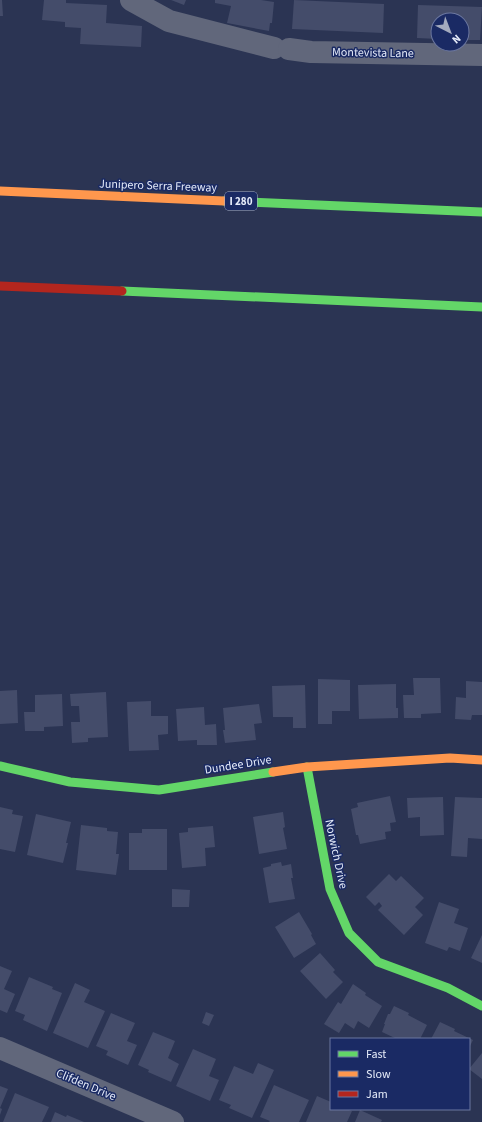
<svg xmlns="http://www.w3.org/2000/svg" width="482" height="1122" viewBox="0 0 482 1122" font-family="'Source Sans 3',sans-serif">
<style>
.building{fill:#444c6a}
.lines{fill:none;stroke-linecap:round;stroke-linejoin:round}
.street{stroke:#61677b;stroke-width:22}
.fast{stroke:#63d668;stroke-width:9}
.slow{stroke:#ff974d;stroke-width:9}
.jam{stroke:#b3261e;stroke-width:9}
.labels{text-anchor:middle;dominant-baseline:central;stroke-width:3;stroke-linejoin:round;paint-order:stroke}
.shield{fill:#1a2a64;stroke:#a8b1cc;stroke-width:1}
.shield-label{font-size:11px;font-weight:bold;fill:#e5ebf9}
.street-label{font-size:12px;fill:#e5ebf9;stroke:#1a2a64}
</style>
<rect width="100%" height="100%" fill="#2b3453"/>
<g class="building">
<polygon points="0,0 2,0 3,16 0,16"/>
<polygon points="44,0 66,0 66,3 107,5 106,23 142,26 141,47 80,44 81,28 65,27 65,22 42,20"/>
<polygon points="171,0 186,0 184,5"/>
<polygon points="215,0 261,0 274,2 272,23 270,23 269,31 227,23 231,6 215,3"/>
<polygon points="294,0 384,4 383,33 292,29"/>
<polygon points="418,5 482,7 480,40 462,40 462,20 438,20 438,39 417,38"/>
<polygon points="413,678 440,678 441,713 421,714 421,718 404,718 403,695 414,695"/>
<polygon points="318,679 350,680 350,711 332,711 332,724 318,724"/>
<polygon points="466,681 482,682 482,715 472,715 471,720 455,719 456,697 466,698"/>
<polygon points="396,684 396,708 398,708 398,718 359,719 358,685"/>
<polygon points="305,685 306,728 293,728 293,717 273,717 272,686"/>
<polygon points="17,690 18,723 0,724 0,691"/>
<polygon points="106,692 108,737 88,738 88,742 72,743 71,722 80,722 79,706 71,706 70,694"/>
<polygon points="62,694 63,726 44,727 44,731 25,731 24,712 35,712 35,695"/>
<polygon points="151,701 151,716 168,716 168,734 158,735 159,750 129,751 127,702"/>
<polygon points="259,704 262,723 254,724 256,740 225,743 223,730 225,730 223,708"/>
<polygon points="204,707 205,725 216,724 217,745 197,745 197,740 178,741 176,709"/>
<polygon points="390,796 396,822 390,823 391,831 385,832 386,839 360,844 358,835 356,835 351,809 358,807 357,803"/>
<polygon points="443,797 444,835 420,836 420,817 408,818 407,798"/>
<polygon points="455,797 482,798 482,839 468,838 467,857 451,856"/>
<polygon points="0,807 13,810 12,814 23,816 15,852 0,849"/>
<polygon points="283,812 285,827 283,828 287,849 259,854 253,817"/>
<polygon points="36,814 71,822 66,843 68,843 63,863 27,855"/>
<polygon points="81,825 107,828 107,831 118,832 116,854 119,854 116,875 76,870"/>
<polygon points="213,826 215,847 205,848 206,866 182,868 179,833 188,832 188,828"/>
<polygon points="142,829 167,829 167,870 129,870 129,833 142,833"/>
<polygon points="281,862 282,866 291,864 293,878 291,878 295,899 269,903 263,868 271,866 271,864"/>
<polygon points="389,874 396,881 401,876 424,898 415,907 423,915 404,935 378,910 382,906 379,902 375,906 366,897"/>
<polygon points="172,889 190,890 189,907 172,907"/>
<polygon points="439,902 459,909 454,923 468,928 460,951 449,947 447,951 425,943"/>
<polygon points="299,912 312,934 311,935 316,944 294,958 275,927"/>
<polygon points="482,935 482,963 471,958"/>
<polygon points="320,953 335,970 333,972 343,982 326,999 300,971"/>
<polygon points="0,966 12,971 4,989 15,994 7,1013 0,1010"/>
<polygon points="29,977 53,987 52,989 62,993 47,1031 23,1020 25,1015 15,1011"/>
<polygon points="75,983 90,990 84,1002 105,1011 88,1048 53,1033"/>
<polygon points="353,984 366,993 365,995 382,1006 369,1028 358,1021 354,1029 345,1023 339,1033 324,1024 338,1002 341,1004"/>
<polygon points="394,1006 409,1013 408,1015 427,1025 420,1039 397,1039 382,1032 385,1024 384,1024 388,1014 390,1014"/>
<polygon points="206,1012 214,1015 209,1026 202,1023"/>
<polygon points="111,1013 135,1023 127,1041 137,1045 128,1065 106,1055 108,1051 96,1046"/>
<polygon points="440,1022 455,1029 454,1031 473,1040 469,1048 469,1039 431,1039"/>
<polygon points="153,1032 175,1041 168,1058 179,1064 171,1082 148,1072 149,1070 138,1065"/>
<polygon points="193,1049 216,1059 209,1076 219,1080 210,1101 176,1086"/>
<polygon points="482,1053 482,1079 469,1069"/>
<polygon points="258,1063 274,1070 252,1118 229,1108 231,1105 219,1100 234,1066 253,1074"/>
<polygon points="274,1085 309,1100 299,1122 269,1122 270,1121 260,1117"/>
<polygon points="0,1086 8,1089 0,1108 2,1109 0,1115"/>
<polygon points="15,1093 49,1107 42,1122 3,1122"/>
<polygon points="317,1096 331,1102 331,1109 346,1109 352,1111 347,1122 306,1122"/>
<polygon points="360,1110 382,1120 381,1122 355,1122"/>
<polygon points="55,1112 66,1117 67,1115 84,1122 51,1122"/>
</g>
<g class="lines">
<g class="street">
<polyline points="131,0 169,21 274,48"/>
<polyline points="289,49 311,52 482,55"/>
<polyline points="0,1048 173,1122"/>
</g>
<g class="fast">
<polyline points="224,201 482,212"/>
<polyline points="122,291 482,307"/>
<polyline points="0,766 70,782 159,790 273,772"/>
<polyline points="307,767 330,889 349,933 378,962 448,988 482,1006"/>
</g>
<g class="slow">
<polyline points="0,191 224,201"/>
<polyline points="273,772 307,767 450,758 482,760"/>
</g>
<polyline class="jam" points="0,286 122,291"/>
</g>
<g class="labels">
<rect class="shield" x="225" y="192" width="32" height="18" rx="3"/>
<g class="shield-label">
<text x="241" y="201">I 280</text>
</g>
<g class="street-label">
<text transform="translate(373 53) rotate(1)">Montevista Lane</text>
<text transform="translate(158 186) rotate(2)">Junipero Serra Freeway</text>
<text transform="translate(238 765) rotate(-9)">Dundee Drive</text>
<text transform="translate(336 854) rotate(78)">Norwich Drive</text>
<text transform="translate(86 1085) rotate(23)">Clifden Drive</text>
</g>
</g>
<rect x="330" y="1038" width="140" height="72" fill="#1a2a64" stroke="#6b77a0"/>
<rect x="338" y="1051" width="20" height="6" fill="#63d668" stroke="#6b77a0"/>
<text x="366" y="1058" font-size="12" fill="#e5ebf9">Fast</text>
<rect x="338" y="1071" width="20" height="6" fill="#ff974d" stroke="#6b77a0"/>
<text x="366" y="1078" font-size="12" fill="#e5ebf9">Slow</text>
<rect x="338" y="1091" width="20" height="6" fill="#b3261e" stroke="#6b77a0"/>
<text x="366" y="1098" font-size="12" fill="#e5ebf9">Jam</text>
<g transform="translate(450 32) rotate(138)"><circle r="19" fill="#1a2a64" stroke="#6b77a0"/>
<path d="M0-3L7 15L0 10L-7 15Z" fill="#a4abbf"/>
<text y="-6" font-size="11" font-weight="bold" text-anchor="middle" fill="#e5ebf9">N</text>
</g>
</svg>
